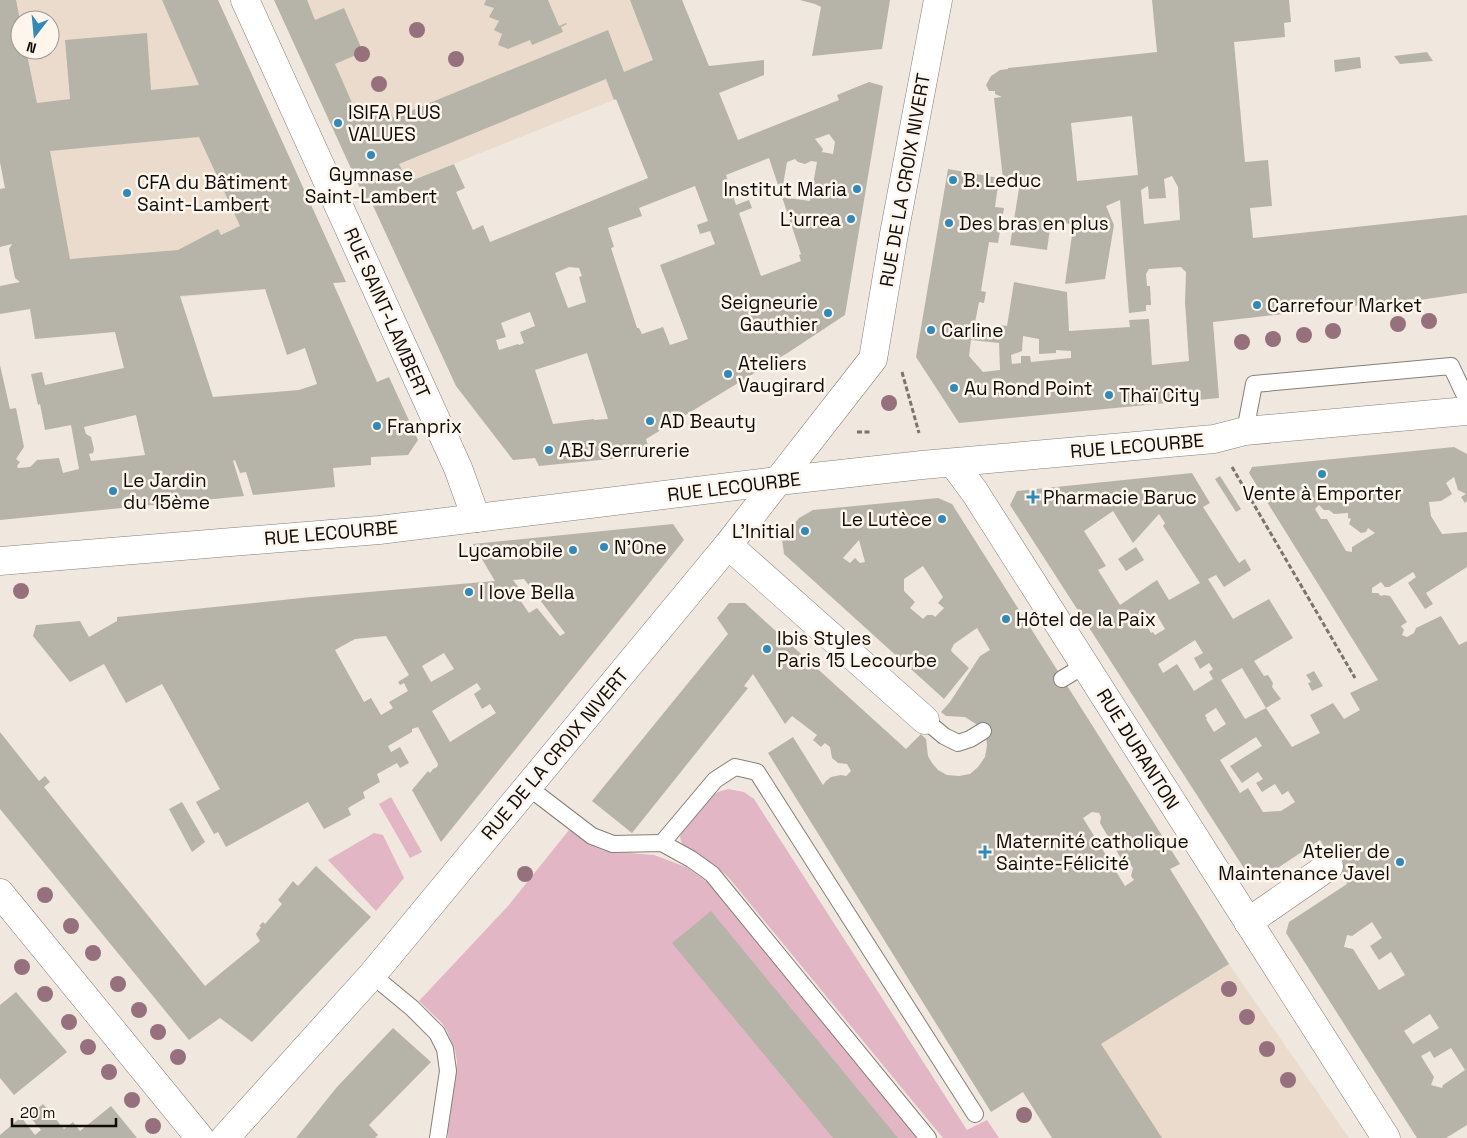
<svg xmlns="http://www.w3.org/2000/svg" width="1467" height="1138" viewBox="0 0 1467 1138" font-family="'Space Grotesk',sans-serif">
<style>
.built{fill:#eadbcd;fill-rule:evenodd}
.green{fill:#e2b6c4}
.building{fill:#b6b4a9;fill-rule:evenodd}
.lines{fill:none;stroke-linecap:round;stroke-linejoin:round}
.lane-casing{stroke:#877f78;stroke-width:18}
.street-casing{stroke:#877f78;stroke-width:29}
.secondary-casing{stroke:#877f78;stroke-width:29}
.path{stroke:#7a756f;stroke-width:3;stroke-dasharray:5 2.5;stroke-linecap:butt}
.lane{stroke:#fff;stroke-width:16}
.street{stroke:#fff;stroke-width:28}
.secondary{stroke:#fff;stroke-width:28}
.tree{fill:#96707d}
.poi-dot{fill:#3189b7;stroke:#fef5ec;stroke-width:2}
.labels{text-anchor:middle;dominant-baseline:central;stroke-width:5;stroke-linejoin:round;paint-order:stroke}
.poi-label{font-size:19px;fill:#0f0d0a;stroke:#fef5ec;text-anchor:start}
.street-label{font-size:19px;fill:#0f0d0a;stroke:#fef5ec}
</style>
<rect width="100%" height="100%" fill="#f0e7df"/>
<g class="built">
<path d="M0,0H218L346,282L180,297L244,496L158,504L108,303L30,309L0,162ZM20,20H50V50H20Z"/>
<polygon points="274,0 682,0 748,165 657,200 616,99 365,199"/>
<polygon points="1229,964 1349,1138 1052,1138 1023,1092"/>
</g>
<g class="green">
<polygon points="728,789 744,792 754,799 967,1130 987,1120 999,1138 943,1138 729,878 716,866 682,844 680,837 682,831 710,797 718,792"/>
<polygon points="391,797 422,852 410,858 379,804"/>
<polygon points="569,830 595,847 605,851 654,855 686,867 710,884 919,1138 448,1138 448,1130 457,1062 455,1050 447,1031 442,1023 419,1001 508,906"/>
<polygon points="374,833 383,835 404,878 376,911 328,860"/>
</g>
<g class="building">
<path d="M0,0H16L20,20V50H26L37,103L70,99L65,40L147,33L151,90L199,85L162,0H218L346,282L333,283L377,382L389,377L418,440L408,455L371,457V465L333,468L335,487L253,495L246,472L240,473L235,460L233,461L244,496L0,520V365L10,409L16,408L24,447L16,459L20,462L17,466L18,468L30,467L37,460L59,458L63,473L79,469L71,425L45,430L40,404L38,405L31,374L42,372L45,385L124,368L115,332L35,339L30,309L0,314V286L20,282L15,278L9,249L12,244L0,247V189L5,188L0,162ZM199,137L240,226L221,235L218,229L178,250L70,259L50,151ZM265,289L287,355L305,348L317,384L299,390L213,397L180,296ZM136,415L145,455L91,461L89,454L93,453L94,449L91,437L86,434L84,427Z"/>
<path d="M274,0H307L315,20L344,8L363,52L335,64L357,114L386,102L393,118L608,30L624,72L653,60L630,0H682L709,66L764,60V75L719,93L738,140L839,100L837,95L869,82L883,86L845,315L789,352L646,439L651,455L539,466L535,458L513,460L456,386L369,197L365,199ZM606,79L614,100L616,99L648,178L490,242L483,225L473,230L456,192L465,188L454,164L408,182L399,164ZM829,134L835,142L833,154L822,152L823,149L815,139ZM769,158L778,185H783L787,162L795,159L798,162L805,164L811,161L817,162L810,201L782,197L801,254L799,255L801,261L761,276L739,213L752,208L749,200L736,205L726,175ZM695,186L708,221L697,225L700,234L710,231L715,244L660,265L688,339L670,345L663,327L642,334L639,328H637L611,248L614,247L608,228L642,216L639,208ZM569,267L579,268L582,276L579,277L586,302L568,308L555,273ZM530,312L535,326L520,332L524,343L519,345L518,344L499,350L496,340L506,337L501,323ZM587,353L608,419L594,420V419L553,424L535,370Z"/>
<polygon points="486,0 548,0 559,26 566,23 567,24 561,27 563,32 532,45 530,40 508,49 498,45 502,34 494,30 499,21 489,17 494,8 484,5"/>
<polygon points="800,0 890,0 882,49 812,56 821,7 815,4"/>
<path d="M1152,0H1289L1291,22L1284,23L1285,37L1234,42L1245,162L1268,160L1272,206L1250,208L1253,238L1467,215V293L1413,301V299L1213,322L1219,398L959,423L916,357L948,169L999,178L995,207L1004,208L998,243L989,242L981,291L986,292L984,303L979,302L974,328L999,332L1000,325L1007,326L1014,282L1067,292L1069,331L1130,327L1129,320L1149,319L1152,365L1189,361L1185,302L1186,272L1181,267L1149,269L1146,274L1147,286H1150L1151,305H1146V311L1129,313L1120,200L1106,206L1114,225L1105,279L1065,284L1074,221L1071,222L1070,224L1051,221L1047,250L1010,245L1020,182L1003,179L994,98L1002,97L995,94V91H989L986,85L991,76L1000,70L1008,69V68L1157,52ZM1132,116L1138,175L1077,181L1071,123ZM1172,176L1178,187L1180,220L1144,224L1141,190L1148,186L1149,199L1166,198L1164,179ZM1023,336L1039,339V354L1056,353V350L1071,351V358L1031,362L1030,356H1021V363L1012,364L1011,355L1022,351ZM971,340L999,343L1000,370L983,372L969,356Z"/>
<polygon points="1427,52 1433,61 1400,64 1394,56"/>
<polygon points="1360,57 1361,68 1335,72 1334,60"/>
<path d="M1454,447L1467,454V501L1465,503L1461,497L1466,494L1458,490L1454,477L1446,483L1452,494L1441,501L1429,502L1431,516L1442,534L1467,532V567L1426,593L1433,604L1425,609L1408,583L1416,577L1413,572L1389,587H1385L1381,582L1372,588V593H1378L1381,596L1384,595L1390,596L1407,622L1401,626L1404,630L1402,635L1407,637L1414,633L1416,628L1441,616L1459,645L1467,641V1125L1446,1138H1417L1286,933L1289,922L1347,884L1320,840L1261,879L1249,876L1010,505L1017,491L1192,473L1210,503L1203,507L1239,563L1245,559L1251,570L1224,587L1216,575L1208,579L1233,619L1269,599L1293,638L1254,661L1264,676L1268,675L1273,683L1272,687L1281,699L1266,708L1292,747L1320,733L1310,715L1333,703L1344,719L1360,710L1350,693L1378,680L1249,473L1252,467ZM1319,505L1324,510H1329L1334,514L1348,513V518L1351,519L1349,524L1361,533L1366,532L1368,528L1375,533L1352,547V552L1346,551L1327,519H1321L1315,509ZM1113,511L1133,543L1159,514L1165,523L1163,526L1200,583L1169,600L1157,580L1120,605L1098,570L1106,566L1084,531ZM1155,612L1165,629L1155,635L1153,632L1151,633L1143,620ZM1195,640L1203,653L1194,658L1200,669L1209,663L1213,669L1209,672L1213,679L1194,691L1177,664L1163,673L1158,664ZM1242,668L1266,708L1245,719L1221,680ZM1216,708L1226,724L1214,732L1206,719H1207L1205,715ZM1256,737L1262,746L1230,766L1242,783L1258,772L1263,779L1256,783L1262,792L1275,784L1282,795L1288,791L1295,802L1281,811L1263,812L1248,788L1240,793L1220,760ZM1372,922L1382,938L1370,946L1379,960L1391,952L1405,975L1379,990L1353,949L1344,947L1347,935L1352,936ZM1430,1014L1439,1028L1413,1044L1404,1031ZM1451,1048L1465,1070L1443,1085L1442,1088L1431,1085L1434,1077L1421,1056L1430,1051L1434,1058Z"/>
<polygon points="1220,476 1241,509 1236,512 1215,479"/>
<path d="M938,498L952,504L1180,864L1170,869L1229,964L1101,1044L1162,1138H1052L1023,1092L991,1112L768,753L793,737L823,785L826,781L831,777L841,775L846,776L851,771L847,764L838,763L832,758L830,747L825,743L821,747L813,740L817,735L792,716L785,724L753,674L744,686L748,688L632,833L592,801L728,634L717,618L729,603H745L906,749L921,734L926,739L928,756L932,763L938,770L947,775L959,776L970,774L978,767L985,757L987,745L986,735L979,726L965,717L946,716L941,712L950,702L980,656L990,650L977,628L954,644L951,650L952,652L969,668L944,699L784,554L782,539L799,518L813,510ZM859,540L865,562L860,563L855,558L850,563L843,558ZM923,566L943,597L938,603L944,608L935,617L933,615H927L923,619L910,608L915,602L904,591V579ZM1092,812L1099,813L1101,817L1100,823L1123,862L1130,864L1133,868L1131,876L1134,880L1125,886L1083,818Z"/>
<path d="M673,524L684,540L441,842L412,790L428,771L430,773L433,769L437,767L438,764L418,727L412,729V732L388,746L391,752L400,747L409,763L400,768L397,763L377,774L380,782L363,792L365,798L348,808L351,815L324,829L308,802L226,847L218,832L214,834L196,802L220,789L162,684L126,703L104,664L70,682L33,636L36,625L80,621L89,637L117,621V617L311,597L495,581L473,544ZM524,579L565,633L560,636L537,608L529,613L520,600L525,596L513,580ZM386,636L409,675L398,682L400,685L404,683L408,691L389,702L393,708L381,715L371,698L364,702L335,650L355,639ZM444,653L454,669L431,682L422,666ZM477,683L481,689L474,694L482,709L490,704L496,713L450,742L432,711Z"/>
<polygon points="1136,547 1144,560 1126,571 1118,559"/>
<polygon points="1314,671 1323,686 1312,691 1308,683 1311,682 1306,675"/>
<polygon points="0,732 39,781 45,776 50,782 44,787 205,986 260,941 256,934 261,927 259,926 263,922 265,924 282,904 278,900 293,881 298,886 316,866 371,917 252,1042 220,1018 189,1040 0,809"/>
<polygon points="182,802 205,842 192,852 169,809"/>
<polygon points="711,911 898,1138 833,1138 672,943"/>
<polygon points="16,992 67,1052 14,1095 0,1078 0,1005"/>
<polygon points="393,1028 431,1062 369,1125 378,1135 375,1138 296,1138 337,1087"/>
<polygon points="43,1104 64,1129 73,1122 80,1131 111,1106 137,1138 0,1138 0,1135 21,1117 35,1135 41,1130 29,1116"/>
</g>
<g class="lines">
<g class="lane-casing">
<g id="lane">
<polyline points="1245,431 1254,384 1451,366 1467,400"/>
<polyline points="1062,679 1085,665"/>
<polyline points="925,720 944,736 958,743 970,739 983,731"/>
<polyline points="528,787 592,836 613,844 662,843 691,859 712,874 928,1138"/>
<polyline points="662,843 715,780 735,767 757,772 975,1114"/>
<polyline points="372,975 412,1008 437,1033 445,1049 448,1071 438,1138"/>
</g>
</g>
<g class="street-casing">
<g id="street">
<polyline points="245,0 458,468 476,518"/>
<polyline points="953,463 974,491 1386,1138"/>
<polyline points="728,545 925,720"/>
<polyline points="1248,922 1329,866"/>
</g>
</g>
<g class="secondary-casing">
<g id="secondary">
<polyline points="0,561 379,530 778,481 922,465 1214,439 1245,431 1467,411"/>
<polyline points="0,893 200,1138"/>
<polyline points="225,1138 372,975 728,545 873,359 894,234 938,0"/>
</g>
</g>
<g class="path">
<polyline points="902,372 919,433"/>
<polyline points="857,432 871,432"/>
<polyline points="1232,467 1355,678"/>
</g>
<use href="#lane" class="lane"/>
<use href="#street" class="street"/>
<use href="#secondary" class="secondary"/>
</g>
<g class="tree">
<circle cx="417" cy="30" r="8"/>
<circle cx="362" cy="54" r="8"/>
<circle cx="456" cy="59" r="8"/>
<circle cx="379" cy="84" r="8"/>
<circle cx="1429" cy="321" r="8"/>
<circle cx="1398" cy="324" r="8"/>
<circle cx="1333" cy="331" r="8"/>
<circle cx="1304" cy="335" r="8"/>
<circle cx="1273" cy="339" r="8"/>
<circle cx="1242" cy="342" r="8"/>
<circle cx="889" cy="403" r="8"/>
<circle cx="21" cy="591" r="8"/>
<circle cx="525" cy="874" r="8"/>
<circle cx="45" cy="895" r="8"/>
<circle cx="71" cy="926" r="8"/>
<circle cx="93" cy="953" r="8"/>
<circle cx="22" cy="967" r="8"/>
<circle cx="118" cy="984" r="8"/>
<circle cx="1229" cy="989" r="8"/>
<circle cx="45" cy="994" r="8"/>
<circle cx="139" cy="1010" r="8"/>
<circle cx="1247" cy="1017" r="8"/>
<circle cx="69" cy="1022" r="8"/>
<circle cx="158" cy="1032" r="8"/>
<circle cx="88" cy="1047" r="8"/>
<circle cx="1267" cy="1049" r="8"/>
<circle cx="178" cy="1057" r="8"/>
<circle cx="109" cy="1072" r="8"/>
<circle cx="1288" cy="1080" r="8"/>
<circle cx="132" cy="1100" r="8"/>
<circle cx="1024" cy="1115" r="8"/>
<circle cx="153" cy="1126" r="8"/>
</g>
<g class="poi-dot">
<circle cx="338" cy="123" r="5"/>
<circle cx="371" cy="155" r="5"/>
<circle cx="953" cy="180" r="5"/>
<circle cx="857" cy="189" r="5"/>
<circle cx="127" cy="193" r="5"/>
<circle cx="851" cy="219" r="5"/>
<circle cx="949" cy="223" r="5"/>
<circle cx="1257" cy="305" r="5"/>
<circle cx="828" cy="313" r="5"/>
<circle cx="931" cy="330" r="5"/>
<circle cx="728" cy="374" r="5"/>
<circle cx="954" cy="388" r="5"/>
<circle cx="1109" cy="395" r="5"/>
<circle cx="650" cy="421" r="5"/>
<circle cx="377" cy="426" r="5"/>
<circle cx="549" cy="450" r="5"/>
<circle cx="1322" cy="474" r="5"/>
<circle cx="113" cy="491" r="5"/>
<path d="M1030.5 489.5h5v5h5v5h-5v5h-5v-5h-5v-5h5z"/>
<circle cx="942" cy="519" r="5"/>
<circle cx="805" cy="531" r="5"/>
<circle cx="604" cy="547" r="5"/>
<circle cx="573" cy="550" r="5"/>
<circle cx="469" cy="592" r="5"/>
<circle cx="1006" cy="619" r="5"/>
<circle cx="767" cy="649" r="5"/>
<path d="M982.5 844.5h5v5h5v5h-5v5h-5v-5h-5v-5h5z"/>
<circle cx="1400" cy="862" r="5"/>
</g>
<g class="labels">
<g class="poi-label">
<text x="348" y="112">ISIFA PLUS<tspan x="348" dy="22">VALUES</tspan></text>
<text x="371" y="174" text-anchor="middle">Gymnase<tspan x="371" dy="22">Saint-Lambert</tspan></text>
<text x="963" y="180">B. Leduc</text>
<text x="137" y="182">CFA du Bâtiment<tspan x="137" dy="22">Saint-Lambert</tspan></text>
<text x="847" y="189" text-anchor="end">Institut Maria</text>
<text x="841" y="219" text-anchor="end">L'urrea</text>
<text x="959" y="223">Des bras en plus</text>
<text x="818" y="302" text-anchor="end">Seigneurie<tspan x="818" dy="22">Gauthier</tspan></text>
<text x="1267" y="305">Carrefour Market</text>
<text x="941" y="330">Carline</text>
<text x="738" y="363">Ateliers<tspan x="738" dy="22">Vaugirard</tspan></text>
<text x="964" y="388">Au Rond Point</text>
<text x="1119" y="395">Thaï City</text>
<text x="660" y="421">AD Beauty</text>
<text x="387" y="426">Franprix</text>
<text x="559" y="450">ABJ Serrurerie</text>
<text x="123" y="480">Le Jardin<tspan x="123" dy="22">du 15ème</tspan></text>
<text x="1322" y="493" text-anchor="middle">Vente à Emporter</text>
<text x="1043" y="497">Pharmacie Baruc</text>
<text x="932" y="519" text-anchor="end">Le Lutèce</text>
<text x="795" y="531" text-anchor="end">L’Initial</text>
<text x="614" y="547">N'One</text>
<text x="563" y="550" text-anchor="end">Lycamobile</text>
<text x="479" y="592">I love Bella</text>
<text x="1016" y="619">Hôtel de la Paix</text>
<text x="777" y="638">Ibis Styles<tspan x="777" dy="22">Paris 15 Lecourbe</tspan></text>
<text x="996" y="841">Maternité catholique<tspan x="996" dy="22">Sainte-Félicité</tspan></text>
<text x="1390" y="851" text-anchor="end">Atelier de<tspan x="1390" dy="22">Maintenance Javel</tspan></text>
</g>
<g class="street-label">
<text transform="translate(905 180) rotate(-80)">RUE DE LA CROIX NIVERT</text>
<text transform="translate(387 313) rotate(66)">RUE SAINT-LAMBERT</text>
<text transform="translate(1137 446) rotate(-5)">RUE LECOURBE</text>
<text transform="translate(734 487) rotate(-7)">RUE LECOURBE</text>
<text transform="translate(331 533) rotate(-5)">RUE LECOURBE</text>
<text transform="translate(1138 749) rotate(58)">RUE DURANTON</text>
<text transform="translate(555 754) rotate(-50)">RUE DE LA CROIX NIVERT</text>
</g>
</g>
<g transform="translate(35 35) rotate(196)"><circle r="24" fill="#fef5ec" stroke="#9e9892"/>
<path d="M0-4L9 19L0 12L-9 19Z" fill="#3189b7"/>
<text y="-8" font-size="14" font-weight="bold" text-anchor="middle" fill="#0f0d0a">N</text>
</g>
<path d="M12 1118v8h104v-8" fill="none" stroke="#0f0d0a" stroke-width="2.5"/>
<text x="20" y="1118" font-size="15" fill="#0f0d0a" stroke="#fef5ec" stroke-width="4" paint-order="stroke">20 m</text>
</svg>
